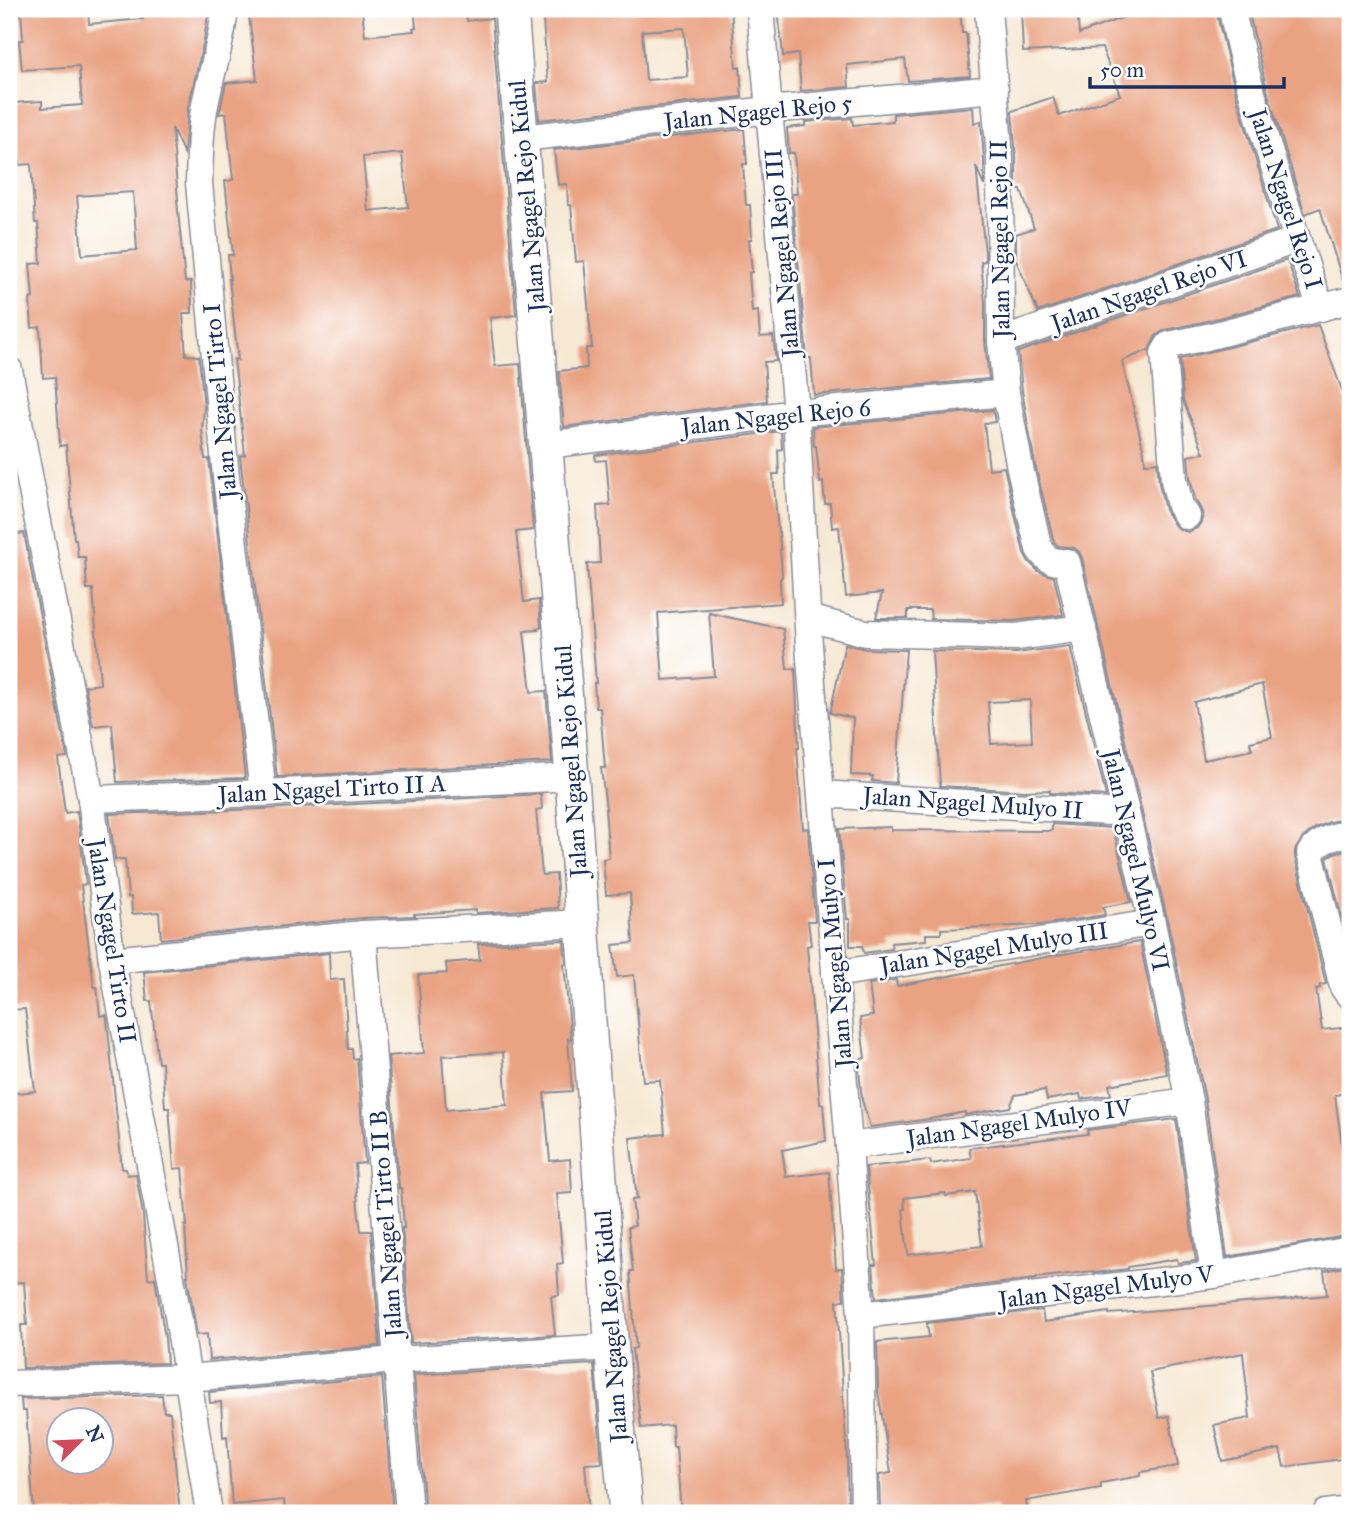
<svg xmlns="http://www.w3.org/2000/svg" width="1359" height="1522" viewBox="0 0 1359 1522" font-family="'IM FELL Great Primer',serif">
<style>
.building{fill:#e9a282;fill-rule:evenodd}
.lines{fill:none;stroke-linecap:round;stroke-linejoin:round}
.minor-casing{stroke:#888c98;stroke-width:29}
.major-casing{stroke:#888c98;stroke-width:36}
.minor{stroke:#fff;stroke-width:26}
.major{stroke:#fff;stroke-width:33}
.labels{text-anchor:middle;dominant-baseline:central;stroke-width:5;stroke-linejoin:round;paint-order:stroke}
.street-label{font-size:24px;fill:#1b2f5e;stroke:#fff}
</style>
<rect width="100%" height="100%" fill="#fff"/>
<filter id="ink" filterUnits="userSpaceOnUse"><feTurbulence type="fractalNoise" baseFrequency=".0143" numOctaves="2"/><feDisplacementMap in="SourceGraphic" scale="14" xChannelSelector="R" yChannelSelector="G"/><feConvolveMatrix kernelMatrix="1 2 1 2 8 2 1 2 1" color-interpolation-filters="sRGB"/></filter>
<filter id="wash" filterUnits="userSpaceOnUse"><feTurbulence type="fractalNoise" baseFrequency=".00686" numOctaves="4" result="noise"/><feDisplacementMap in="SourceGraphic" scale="28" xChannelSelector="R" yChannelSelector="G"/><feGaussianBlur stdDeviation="1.57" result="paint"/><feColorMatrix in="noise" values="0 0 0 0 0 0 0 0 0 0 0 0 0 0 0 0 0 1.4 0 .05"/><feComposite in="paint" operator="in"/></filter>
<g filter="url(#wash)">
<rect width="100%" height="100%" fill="#f6e8d3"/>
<g id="blocks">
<g class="building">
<path d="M21,9H88L89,24L143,19L142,9H209L204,40L188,108L184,154L172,128L178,200H177L185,282H191L192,313H183L186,355L199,356L204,408L202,429L205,459H209L245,778L117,782L112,724L93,726L85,686L100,684L93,589H87L85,557H78L76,539H74L66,445L60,446L55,377L43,378L40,327L32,328L30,299L33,298L30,264L41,263L38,223H35L31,164L20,165L12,103L42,101V108L82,105L79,66L22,70L19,40H23ZM133,192L137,250L82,255L77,196Z"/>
<path d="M248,9H315L316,12L362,9L365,36L414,31L413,28L416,27L414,9H465L467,21L492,18L516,315L490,318L495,366L520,364L533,530L516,532L524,602L539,600L541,627L537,628L538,630L524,631L531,692L546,691L552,762L277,777L240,456L245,455L234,359L238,360L229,279H230L228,255H233L225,181L233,180L226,113L219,114L226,83L257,80ZM402,153L408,207L368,211L363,157Z"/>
<path d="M542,9H585L586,15L654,10V9H731L736,67H740L742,97L539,120L536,83L548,82ZM684,28L688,77L646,80L642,31Z"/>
<polygon points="778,9 921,9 921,14 960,10 962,33 966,33 970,76 908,81 905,59 847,65 849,87 801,91 798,54 783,56"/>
<polygon points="1021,9 1077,9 1079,34 1145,9 1213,9 1214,16 1217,15 1237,98 1277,230 1038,312 1016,260 1016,234 1034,228 1021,190 1016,190 1016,158 1012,111 1053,97 1059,116 1120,95 1102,48 1023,52"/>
<polygon points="1248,9 1350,9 1350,285 1344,285 1320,208 1305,214 1267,90"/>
<polygon points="973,107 974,123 981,121 984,160 984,186 976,166 985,253 985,261 981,262 985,303 985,341 989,379 814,395 811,358 807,358 792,194 797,194 794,153 789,153 787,128 805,126 805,122 852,118 853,125 893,121 893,114"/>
<polygon points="744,129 747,164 743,164 746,205 750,205 752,239 749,239 752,272 749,273 752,312 758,311 760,337 773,336 776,361 764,362 767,401 564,427 559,371 587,368 586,348 592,348 584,261 576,262 571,205 568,205 567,184 558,185 554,150"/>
<path d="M1287,260L1300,297L1203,322L1165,330L1156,336L1149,350L1122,361L1144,452L1145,464L1157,462L1159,483L1165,510L1175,526L1181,530L1188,532L1197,528L1201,522L1203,515L1200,508L1195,499L1190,478L1188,456L1204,453L1183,400L1180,359L1318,325L1346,401L1350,400V818L1329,822L1315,828L1303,838L1295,850V857L1326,984L1320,985V988L1316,989L1322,1030L1350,1027V1092L1335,1095L1344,1162L1350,1161V1235L1227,1257L1205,1099L1167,919L1082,558L1079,552L1074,548L1058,546L1054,542L1035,465L1022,391L1018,352ZM1262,684L1272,737L1250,742L1252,750L1204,760L1194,702Z"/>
<polygon points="993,410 995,422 984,423 989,469 1004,467 1024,553 1029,562 1038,571 1054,577 1063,615 1015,621 931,619 930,610 908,610 908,618 876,618 882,593 846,597 839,527 832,528 830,503 825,504 823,482 820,483 816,446 814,446 813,427"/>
<polygon points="781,431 782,449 778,450 779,474 773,474 778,532 779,532 782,576 780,580 781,603 658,613 663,680 714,676 709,613 783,629 787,669 795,669 799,748 797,748 803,829 808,828 815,921 808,921 811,945 807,946 820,1104 823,1104 826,1141 782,1150 786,1177 829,1172 836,1269 842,1268 844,1300 837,1301 847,1457 848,1513 681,1513 676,1447 673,1447 672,1425 641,1428 632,1349 636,1348 630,1271 633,1271 628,1227 635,1226 632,1200 637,1199 630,1138 665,1134 660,1080 643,1081 634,975 617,977 613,945 633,943 630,893 606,895 603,859 609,858 605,809 606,809 601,768 605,768 600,708 596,708 594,683 596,683 587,564 600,563 597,506 610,505 606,460 596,461 595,455"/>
<polygon points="24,533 67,757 58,758 65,813 77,811 86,884 81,885 94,987 97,987 100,1016 106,1015 107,1019 122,1169 126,1169 127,1175 136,1174 143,1215 148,1279 155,1278 165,1338 167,1363 23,1368 21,1325 27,1325 24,1282 9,1283 9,1173 16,1173 12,1128 9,1129 9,1094 35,1091 25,1009 9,1010 9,535"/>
<polygon points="845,644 865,649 906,650 896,783 872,781 873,776 851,775 853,718 830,713"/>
<path d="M1070,646L1106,796L1050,793V790L1025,791L940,786L932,651L1016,653ZM1030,700L1032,742L991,744L988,702Z"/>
<polygon points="541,794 542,809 536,810 542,875 556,874 558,908 476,913 476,910 414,914 415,916 362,918 161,939 159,912 132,914 131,897 128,897 125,859 115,859 109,814 264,809"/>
<polygon points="1052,824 1113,828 1131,902 1103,907 1105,915 1041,925 941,929 941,934 926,934 926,940 891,943 892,949 864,953 862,946 850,946 850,919 847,919 839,829 891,827 891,830 1047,831 1052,830"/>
<polygon points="1350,849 1350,951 1327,858 1334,853"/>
<path d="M564,940L566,964H564L571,1039H568L572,1091L544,1093L550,1161L570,1159L572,1193L557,1194L563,1263L557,1264L559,1295L551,1296L555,1335L411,1343L402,1228H404L401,1188H399L388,1056L424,1053L418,975L447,973L446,963L480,960L478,944ZM503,1052L507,1105L446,1110L442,1056Z"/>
<polygon points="1140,942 1167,1074 1109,1085 1111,1095 1081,1099 1080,1094 1047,1100 1045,1090 1015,1095 1010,1107 970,1114 965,1115 965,1112 930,1119 870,1127 862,1100 858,1060 865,1058 860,1018 873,1016 869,984 896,980 897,986 1062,954"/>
<polygon points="329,953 330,980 344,979 348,1049 352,1049 353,1059 357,1058 365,1163 355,1164 358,1208 361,1231 371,1231 380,1346 209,1360 207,1334 197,1335 187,1276 188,1276 185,1226 187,1226 182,1168 174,1169 169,1108 165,1108 162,1063 158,1063 151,1001 147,1001 144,972"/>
<path d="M1176,1119L1196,1261L1178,1263L1177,1259L1128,1267V1269L1094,1273L1093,1271L1036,1278V1279L876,1298L873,1265H876L866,1167L930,1160L931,1164L971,1158L969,1148L1088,1134L1087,1130ZM975,1192L982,1246L908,1255L903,1209H905L904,1198L945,1193L946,1196Z"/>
<polygon points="1350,1266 1350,1458 1284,1467 1280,1449 1222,1461 1214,1425 1250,1418 1243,1353 1150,1372 1159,1418 1169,1416 1178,1466 1140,1472 1140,1476 1101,1483 1101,1488 1026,1501 1028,1513 997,1513 996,1507 941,1513 880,1513 879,1475 891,1473 878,1391 877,1342 929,1337 927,1323 1042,1310 1044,1322 1109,1312 1109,1314 1295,1299 1295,1298 1327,1295 1324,1271"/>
<polygon points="594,1364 602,1463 585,1464 589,1513 425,1513 414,1375"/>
<polygon points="382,1377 393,1513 285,1513 284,1500 232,1505 227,1436 223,1437 221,1402 210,1403 209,1392"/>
<path d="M162,1395L164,1412H170L180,1513H34L26,1411H22L21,1399ZM60,1420H102L104,1462H60Z"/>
</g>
</g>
</g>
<g filter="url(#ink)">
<use href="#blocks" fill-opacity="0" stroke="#888c98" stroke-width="2"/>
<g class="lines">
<g class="minor-casing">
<g id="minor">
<path d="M225,9C222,40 212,70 206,100C200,127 200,155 199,183L226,477L263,793"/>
<polyline points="760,9 796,413 809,646 849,1146 861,1315 864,1513"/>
<path d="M988,9L1000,159L1001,341L1006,393L1020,468L1039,549C1046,560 1054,563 1067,562L1152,923L1189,1101L1214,1275"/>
<path d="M1232,9C1240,55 1254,100 1267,144C1284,199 1301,254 1321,308"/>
<polyline points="522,138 769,110 995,89"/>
<polyline points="1001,341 1296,240"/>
<polyline points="9,370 91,799 112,960 178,1316 209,1513"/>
<polyline points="547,445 796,413 1006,393"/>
<polyline points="1187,516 1180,506 1174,480 1164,353 1169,345 1207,337 1350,300"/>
<polyline points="808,618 866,633 1016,637 1083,628"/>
<polyline points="821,794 1125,813"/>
<polyline points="91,799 263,793 572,777"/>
<path d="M1350,833C1333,837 1322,838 1310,853L1343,987L1348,994L1350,995"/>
<polyline points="363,934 409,1513"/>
<polyline points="112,960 363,934 583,923"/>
<polyline points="835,974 1152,923"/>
<polyline points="849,1146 1189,1101"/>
<polyline points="861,1315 1214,1275 1350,1250"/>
<polyline points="9,1384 188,1378 396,1360 612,1347"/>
<polyline points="1326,1513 1350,1510"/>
</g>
</g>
<g class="major-casing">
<polyline id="major" points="511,9 572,777 614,1381 626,1513"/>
</g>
<use href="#minor" class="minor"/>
<use href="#major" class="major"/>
</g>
</g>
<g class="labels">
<g class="street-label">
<text transform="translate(758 112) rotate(-6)">Jalan Ngagel Rejo 5</text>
<text transform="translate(527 196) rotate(-95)">Jalan Ngagel Rejo Kidul</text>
<text transform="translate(1286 199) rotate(72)">Jalan Ngagel Rejo I</text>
<text transform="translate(1000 239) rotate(-91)">Jalan Ngagel Rejo II</text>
<text transform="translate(782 253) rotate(-95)">Jalan Ngagel Rejo III</text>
<text transform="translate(1149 291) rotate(-19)">Jalan Ngagel Rejo VI</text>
<text transform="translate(220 401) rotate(-95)">Jalan Ngagel Tirto I</text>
<text transform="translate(776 417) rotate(-6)">Jalan Ngagel Rejo 6</text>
<text transform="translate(571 761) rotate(-94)">Jalan Ngagel Rejo Kidul</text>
<text transform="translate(332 789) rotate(-3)">Jalan Ngagel Tirto II A</text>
<text transform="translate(973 803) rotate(4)">Jalan Ngagel Mulyo II</text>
<text transform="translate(1136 860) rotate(77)">Jalan Ngagel Mulyo VI</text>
<text transform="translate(112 941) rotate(81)">Jalan Ngagel Tirto II</text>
<text transform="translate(994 948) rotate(-9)">Jalan Ngagel Mulyo III</text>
<text transform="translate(835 963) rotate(-95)">Jalan Ngagel Mulyo I</text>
<text transform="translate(1019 1123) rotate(-8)">Jalan Ngagel Mulyo IV</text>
<text transform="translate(386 1224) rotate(-94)">Jalan Ngagel Tirto II B</text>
<text transform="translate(1106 1287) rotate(-7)">Jalan Ngagel Mulyo V</text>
<text transform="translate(611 1326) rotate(-94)">Jalan Ngagel Rejo Kidul</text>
</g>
</g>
<rect width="1359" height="1522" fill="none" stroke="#fff" stroke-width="35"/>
<g transform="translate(80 1441) rotate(66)"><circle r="33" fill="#ffffff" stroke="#a4acbf" stroke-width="2"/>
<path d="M0-5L12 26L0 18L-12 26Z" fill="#d1495b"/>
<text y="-10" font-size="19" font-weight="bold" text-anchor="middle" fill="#1b2f5e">N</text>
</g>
<path d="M1090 77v10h194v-10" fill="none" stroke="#1b2f5e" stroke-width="3.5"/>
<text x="1100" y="77" font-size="21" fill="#1b2f5e" stroke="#ffffff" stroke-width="5" paint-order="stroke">50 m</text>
</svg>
